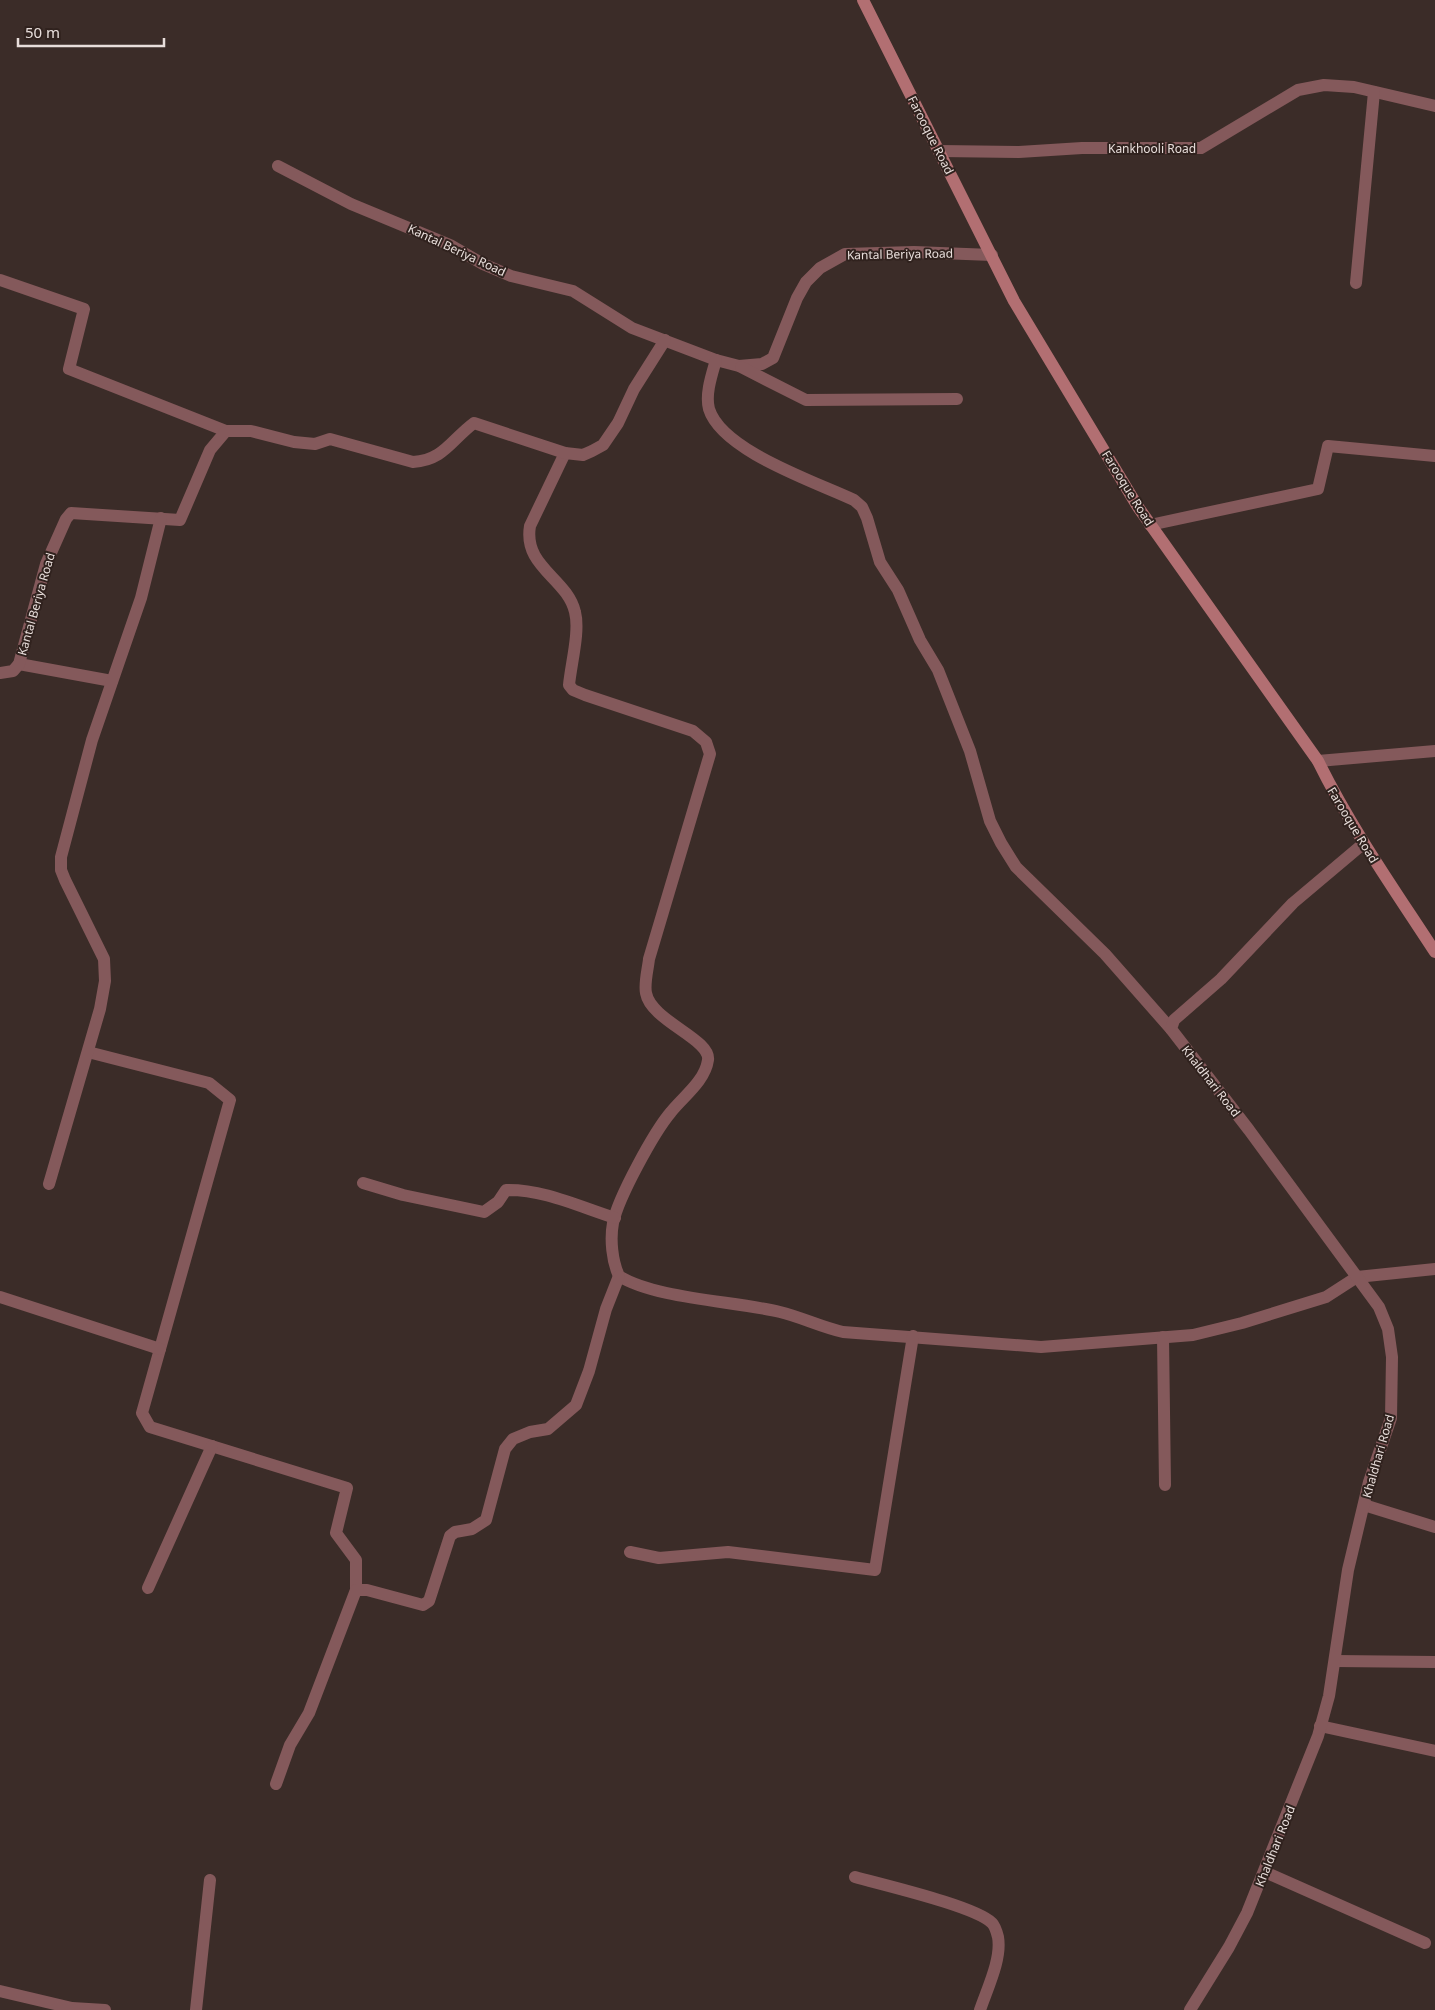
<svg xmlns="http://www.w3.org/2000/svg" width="1435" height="2010" viewBox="0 0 1435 2010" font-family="'Noto Sans',sans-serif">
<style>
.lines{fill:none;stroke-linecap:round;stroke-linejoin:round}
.street{stroke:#84595b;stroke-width:12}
.secondary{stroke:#b26f72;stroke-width:12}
.labels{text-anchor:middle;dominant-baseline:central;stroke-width:4;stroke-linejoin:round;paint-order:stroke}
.street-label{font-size:12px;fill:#e8dedb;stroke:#30221e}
</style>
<rect width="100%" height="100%" fill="#3b2c28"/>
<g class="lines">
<g class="street">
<polyline points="940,151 1019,152 1082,148 1201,148 1298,90 1324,85 1354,87 1435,106"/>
<polyline points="278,166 351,204 450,245 483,264 511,276 573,291 632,328 716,360 739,366 762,364 773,358 797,298 806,282 820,268 845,254 914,252 992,255"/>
<polyline points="0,280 84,309 69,369 226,431"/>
<polyline points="1356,283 1374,92"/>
<path d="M716,360C712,374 705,394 709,409C722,451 816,482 854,500L862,507L867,518L880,562L898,590L920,640L938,670L970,751L990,821L1001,843L1016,867L1105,954L1171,1029"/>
<polyline points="741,367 806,400 957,399"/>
<path d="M565,453L530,526C523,567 567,578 575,612C580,631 571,664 569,685L573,690L585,695L693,731L706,742L710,754L649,959C648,969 644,983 646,993C651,1021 711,1039 708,1060C705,1081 684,1096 671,1112C654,1132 618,1198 613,1223C610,1239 612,1261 619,1276C656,1299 735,1301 780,1312C801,1317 821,1327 843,1332L1041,1347L1193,1335L1242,1323L1326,1297L1357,1277L1435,1269"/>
<polyline points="1150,525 1318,489 1328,446 1435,456"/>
<polyline points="19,664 112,681"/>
<path d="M0,673L13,671L19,664L46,564L66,519L71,513L180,520L210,450L226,431H251L294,442L315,444L330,439L413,462C444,460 451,440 474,423L565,453L583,455L592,451L603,445L618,423L634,389L665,340"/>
<polyline points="1318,761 1435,751"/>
<polyline points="88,1052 209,1083 230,1100 142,1413 150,1427 347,1488 336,1533 356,1560 356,1590"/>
<path d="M363,1183L403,1195L484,1212L498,1202L506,1190C543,1189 580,1207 615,1218"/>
<polyline points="49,1184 100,1009 105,981 104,959 65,880 61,870 61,857 92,740 141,598 161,518"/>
<polyline points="0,1297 160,1349"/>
<polyline points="1163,1337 1165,1485"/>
<polyline points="1364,1505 1435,1527"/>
<polyline points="630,1552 659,1558 728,1552 875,1570 913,1336"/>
<polyline points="148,1588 212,1446"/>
<polyline points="1335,1661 1435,1662"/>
<polyline points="1320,1726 1435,1751"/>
<polyline points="276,1784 290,1745 309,1713 356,1590 367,1590 423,1605 429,1601 450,1536 455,1532 472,1529 486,1520 505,1449 513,1439 530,1432 548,1429 576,1405 589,1371 606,1309 619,1276"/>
<polyline points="1265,1872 1425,1943"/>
<path d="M855,1877C883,1885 975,1906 992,1923C995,1926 997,1933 998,1937C1002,1959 987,1989 980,2010"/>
<polyline points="0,1991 72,2008 105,2010"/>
<polyline points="196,2010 210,1880"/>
<polyline points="1190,2010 1229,1947 1247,1913 1318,1736 1329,1696 1348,1570 1369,1482 1391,1418 1392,1357 1388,1329 1379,1307 1249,1130 1171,1029 1174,1020 1221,979 1293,903 1363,844"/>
</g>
<path class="secondary" d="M863,0L1014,301L1138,507L1318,761C1351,828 1394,889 1435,952"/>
</g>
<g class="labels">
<g class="street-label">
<text transform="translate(931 135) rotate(63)">Farooque Road</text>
<text x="1152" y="148">Kankhooli Road</text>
<text transform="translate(457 250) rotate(25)">Kantal Beriya Road</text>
<text transform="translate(900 254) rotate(-1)">Kantal Beriya Road</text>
<text transform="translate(1128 488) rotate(58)">Farooque Road</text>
<text transform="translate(36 604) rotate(-74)">Kantal Beriya Road</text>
<text transform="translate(1353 825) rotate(59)">Farooque Road</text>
<text transform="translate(1211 1081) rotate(52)">Khaldhari Road</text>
<text transform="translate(1378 1456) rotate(-74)">Khaldhari Road</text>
<text transform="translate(1275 1846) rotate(-68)">Khaldhari Road</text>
</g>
</g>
<path d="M18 38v8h146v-8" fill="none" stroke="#e8dedb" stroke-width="2.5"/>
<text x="25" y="38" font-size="15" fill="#e8dedb" stroke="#30221e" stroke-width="4" paint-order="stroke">50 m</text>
</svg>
